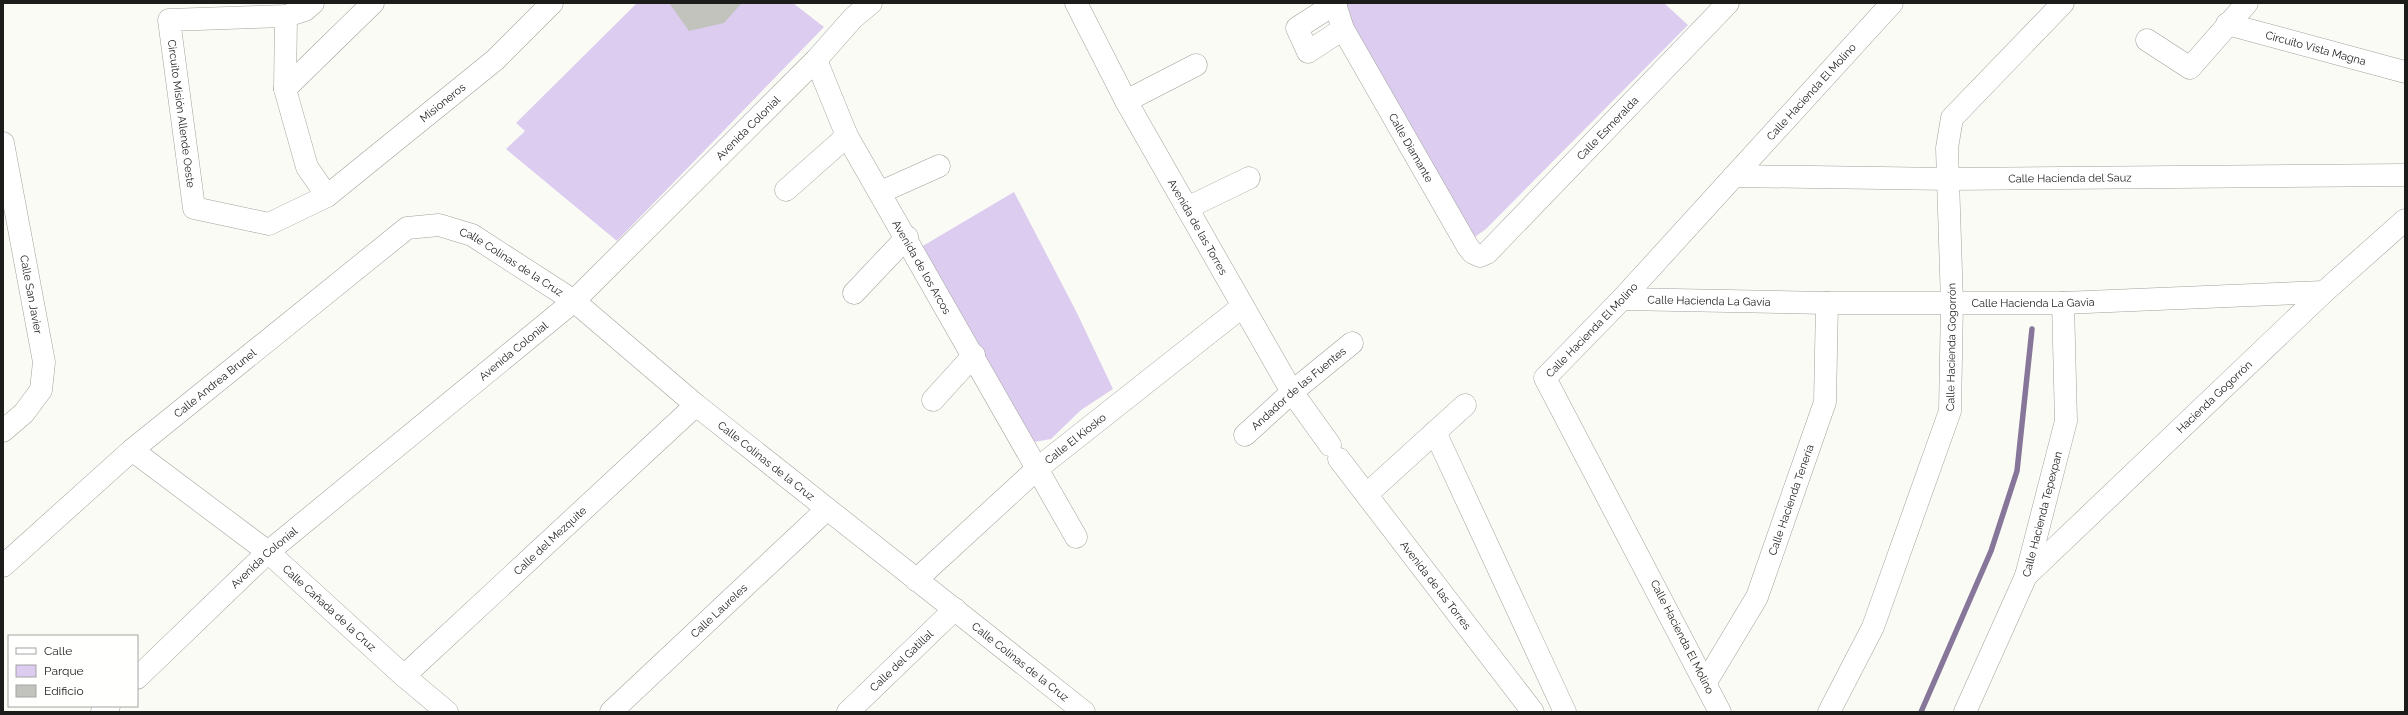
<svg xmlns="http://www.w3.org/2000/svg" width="2408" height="715" viewBox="0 0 2408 715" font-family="Raleway,sans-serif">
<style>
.green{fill:#dccdf0}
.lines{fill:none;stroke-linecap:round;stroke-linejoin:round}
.stream{stroke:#867699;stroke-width:5.5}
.building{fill:#c3c3be}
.minor-casing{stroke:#a1a19c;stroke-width:23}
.minor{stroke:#fff;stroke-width:22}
.labels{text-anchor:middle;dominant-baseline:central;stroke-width:3;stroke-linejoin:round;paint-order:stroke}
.street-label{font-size:11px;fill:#1c1c1a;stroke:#fffffe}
</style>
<rect width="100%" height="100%" fill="#fbfbf5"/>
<g class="green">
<polygon points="637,3 793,3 824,27 617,241 506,149 525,131 516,123"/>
<polygon points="1348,3 1664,3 1688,25 1486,229 1472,239 1357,37 1345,6"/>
<polygon points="1014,192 1076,311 1113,389 1081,410 1051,439 1034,442 921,247"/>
</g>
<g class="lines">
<polyline class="stream" points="1921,712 1991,551 2017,471 2032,329"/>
</g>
<polygon class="building" points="669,3 742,3 724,23 689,31"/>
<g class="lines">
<g class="minor-casing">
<g id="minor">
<path id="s1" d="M313,3L305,10L286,16L169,20L194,208L269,224L327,196L495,60L552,3"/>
<path id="s2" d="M1076,3L1126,101L1292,392L1330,445"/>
<polyline points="1336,3 1297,28 1308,52 1343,29"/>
<path id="s3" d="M1335,4L1343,29L1468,247L1473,253L1480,256L1487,253L1728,3"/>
<polyline points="286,16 285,89 307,167 327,196"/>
<path id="s4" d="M2227,24L2405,72"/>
<polyline points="2147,40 2190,68 2247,3"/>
<path id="s5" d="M816,60L847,136L1076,537"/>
<polyline points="285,89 373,3"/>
<polyline points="1126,101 1196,65"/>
<path id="s6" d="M3,143L44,362L41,390L24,413L3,431"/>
<path id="s7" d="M1734,176L1949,179L2405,175"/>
<polyline points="786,190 847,136"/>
<polyline points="881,192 939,166"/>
<polyline points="1187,208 1249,178"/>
<polyline points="854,293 907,237"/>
<path id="s8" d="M1622,299L1827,303H2063L2324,292"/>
<polyline points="933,400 974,355"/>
<polyline points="1435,432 1565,712"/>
<path id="s9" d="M1245,435L1292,392L1352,343"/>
<path id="s10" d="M132,450L268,552L404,676L447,712"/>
<path id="s11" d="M1339,459L1533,712"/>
<polyline points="1367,494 1465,405"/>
<path id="s12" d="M3,566L132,450L407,228L439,225L472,235L574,301L696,405L1084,712"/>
<path id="s13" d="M2026,576L2324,292L2405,220"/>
<path id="s14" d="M916,580L1038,468L1243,306"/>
<path id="s15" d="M404,676L696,405"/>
<path id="s16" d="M137,678L268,552L574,301L816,60L853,18L871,3"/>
<path id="s17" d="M1706,682L1757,597L1825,402L1827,303"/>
<polyline points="102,712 109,706"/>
<path id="s18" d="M611,712L826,510"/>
<path id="s19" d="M848,712L955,609"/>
<path id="s20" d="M1720,712L1545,378L1622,299L1892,3"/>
<path id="s21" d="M1829,712L1873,627L1950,411L1952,303L1947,148L1952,118L2063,3"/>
<path id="s22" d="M1965,712L2026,576L2066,421L2063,303"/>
</g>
</g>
<use href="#minor" class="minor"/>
</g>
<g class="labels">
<g class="street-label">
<text stroke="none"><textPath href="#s4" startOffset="92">Circuito Vista Magna</textPath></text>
<text stroke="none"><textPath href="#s20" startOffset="768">Calle Hacienda El Molino</textPath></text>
<text stroke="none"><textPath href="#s1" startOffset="627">Misioneros</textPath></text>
<text stroke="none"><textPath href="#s1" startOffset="242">Circuito Misión Allende Oeste</textPath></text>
<text stroke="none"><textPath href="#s16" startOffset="823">Avenida Colonial</textPath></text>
<text stroke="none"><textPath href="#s3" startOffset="474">Calle Esmeralda</textPath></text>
<text stroke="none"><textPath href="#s3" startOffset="163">Calle Diamante</textPath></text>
<text stroke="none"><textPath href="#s7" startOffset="336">Calle Hacienda del Sauz</textPath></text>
<text stroke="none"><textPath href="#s2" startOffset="255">Avenida de las Torres</textPath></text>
<text stroke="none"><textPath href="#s12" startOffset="641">Calle Colinas de la Cruz</textPath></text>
<text stroke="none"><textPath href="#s5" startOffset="233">Avenida de los Arcos</textPath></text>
<text stroke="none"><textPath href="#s6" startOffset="154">Calle San Javier</textPath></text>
<text stroke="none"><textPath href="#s8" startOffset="87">Calle Hacienda La Gavia</textPath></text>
<text stroke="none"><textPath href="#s8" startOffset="411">Calle Hacienda La Gavia</textPath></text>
<text stroke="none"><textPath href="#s20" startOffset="444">Calle Hacienda El Molino</textPath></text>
<text stroke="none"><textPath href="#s21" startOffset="389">Calle Hacienda Gogorrón</textPath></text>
<text stroke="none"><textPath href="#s16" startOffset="499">Avenida Colonial</textPath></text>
<text stroke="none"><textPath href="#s12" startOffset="280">Calle Andrea Brunel</textPath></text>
<text stroke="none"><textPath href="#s9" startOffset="71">Andador de las Fuentes</textPath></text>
<text stroke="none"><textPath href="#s13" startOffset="260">Hacienda Gogorrón</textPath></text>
<text stroke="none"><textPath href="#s14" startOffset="213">Calle El Kiosko</textPath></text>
<text stroke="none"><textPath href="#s12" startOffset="965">Calle Colinas de la Cruz</textPath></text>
<text stroke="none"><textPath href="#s17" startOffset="202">Calle Hacienda Tenería</textPath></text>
<text stroke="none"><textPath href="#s22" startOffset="213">Calle Hacienda Tepexpan</textPath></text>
<text stroke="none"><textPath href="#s15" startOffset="199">Calle del Mezquite</textPath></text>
<text stroke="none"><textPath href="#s16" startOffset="175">Avenida Colonial</textPath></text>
<text stroke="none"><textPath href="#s11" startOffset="159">Avenida de las Torres</textPath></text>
<text stroke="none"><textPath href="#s10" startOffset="253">Calle Cañada de la Cruz</textPath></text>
<text stroke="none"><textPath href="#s18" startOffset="148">Calle Laureles</textPath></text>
<text transform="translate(1682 637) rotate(63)">Calle Hacienda El Molino</text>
<text stroke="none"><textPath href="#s19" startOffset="74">Calle del Gatillal</textPath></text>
<text stroke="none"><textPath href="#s12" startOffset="1289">Calle Colinas de la Cruz</textPath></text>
</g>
</g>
<rect width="2408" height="715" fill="none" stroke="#1c1c1a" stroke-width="8"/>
<rect x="8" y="635" width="130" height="72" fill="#fffffe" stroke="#a4a4a3"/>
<rect x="16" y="648" width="20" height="6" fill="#ffffff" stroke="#a4a4a3"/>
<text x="44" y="655" font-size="12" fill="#1c1c1a">Calle</text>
<rect x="16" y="665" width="20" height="12" fill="#dccdf0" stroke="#a4a4a3"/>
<text x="44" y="675" font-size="12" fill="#1c1c1a">Parque</text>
<rect x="16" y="685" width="20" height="12" fill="#c3c3be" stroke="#a4a4a3"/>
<text x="44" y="695" font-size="12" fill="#1c1c1a">Edificio</text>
</svg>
